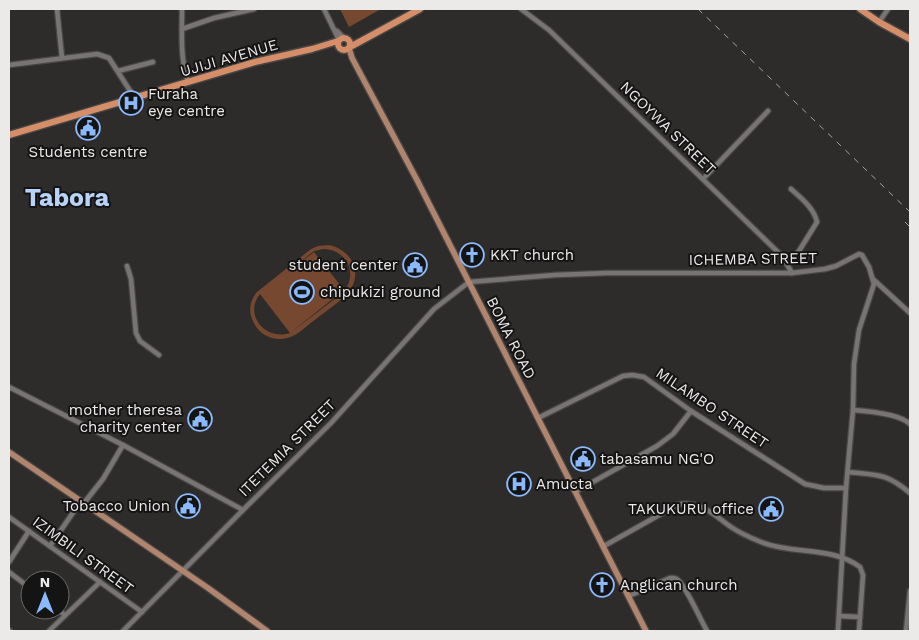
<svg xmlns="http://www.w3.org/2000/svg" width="919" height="640" viewBox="0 0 919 640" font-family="'Work Sans',sans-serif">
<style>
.green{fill:#764830;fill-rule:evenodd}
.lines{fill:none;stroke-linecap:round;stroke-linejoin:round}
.minor-casing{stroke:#494746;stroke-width:7}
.major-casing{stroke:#494746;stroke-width:8}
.highway-casing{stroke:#494746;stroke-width:9}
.minor{stroke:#777473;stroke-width:4.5}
.major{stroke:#b0846d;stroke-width:5.5}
.highway{stroke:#d68e69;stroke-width:6}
.rail{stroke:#a3a1a0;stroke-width:1;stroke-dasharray:6 6;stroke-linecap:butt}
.labels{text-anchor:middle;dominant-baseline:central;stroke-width:4;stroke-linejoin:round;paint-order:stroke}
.street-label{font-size:15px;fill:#eceae9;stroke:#151414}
.poi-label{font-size:15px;fill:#eceae9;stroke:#151414;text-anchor:start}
.town-label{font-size:25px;font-weight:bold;fill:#b8d2f8;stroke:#151414}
</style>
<rect width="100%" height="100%" fill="#2e2c2a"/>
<g class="green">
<polygon points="340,9 381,9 349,27"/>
<path d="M330,245C340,248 348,253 353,263C364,290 333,305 316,319C307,325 298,336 287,338C273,342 258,334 253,321C248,311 250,300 257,292L311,249L318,246ZM324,249C347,250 358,273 344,292L290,333L344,290L314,252L284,275L314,251ZM260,294L290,333C266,341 243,315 260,294Z"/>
</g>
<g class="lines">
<g class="minor-casing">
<g id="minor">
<polyline points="57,9 62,58"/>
<path d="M182,9C182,33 180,59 188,82"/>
<polyline points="324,9 339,40"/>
<polyline points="521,9 549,30 782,256 792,273"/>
<polyline points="879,22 888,9"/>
<polyline points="182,29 214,18 254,9"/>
<polyline points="337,31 343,37"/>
<polyline points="9,65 97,54 109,58 134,97"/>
<polyline points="118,71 153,62"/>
<polyline points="703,179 768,111"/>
<path d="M788,264L799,251L817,222C814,208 801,198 791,189"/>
<polyline points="127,266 131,279 136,333 140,341 159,355"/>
<polyline points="874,280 910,313"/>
<polyline points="9,387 123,445 243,510"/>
<path d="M853,410C867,411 900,414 910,424"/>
<polyline points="538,418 623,376 632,375 644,377 691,411 805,484 824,488 846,488"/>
<path d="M848,472C878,475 886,473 910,493"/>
<polyline points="575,492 657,446 673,434 691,411"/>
<polyline points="84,503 103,479 123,445"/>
<polyline points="9,517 142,612"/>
<polyline points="50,546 81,501"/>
<path d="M604,546L677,505C699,499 714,515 731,527C740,533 751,538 761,542C793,555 832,546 860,567L863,575L859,631"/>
<polyline points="9,562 29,531"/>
<polyline points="9,572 30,588"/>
<path d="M629,596L670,578C674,578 675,577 678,580C687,588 700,619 707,631"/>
<polyline points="58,610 65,615"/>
<polyline points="839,616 860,617"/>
<polyline points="9,630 10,631"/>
<polyline points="49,631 100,582"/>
<polyline points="123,631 243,510 331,423 434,309 469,282 555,275 607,273 792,273 825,269 836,266 859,254 862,255 869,267 874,284 859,330 854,364 853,410 846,488 838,631"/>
<polyline points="906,631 910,591"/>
</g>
</g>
<g class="major-casing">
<g id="major">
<polyline points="349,48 352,58 417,180 646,631"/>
<polyline points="9,452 208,588 267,631"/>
</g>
</g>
<g class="highway-casing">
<g id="highway">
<polyline points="860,9 879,22 910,39"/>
<circle cx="344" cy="44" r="6"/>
<polyline points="350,47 420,9"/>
<polyline points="9,135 255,62 312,49 338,41"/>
</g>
</g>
<use href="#minor" class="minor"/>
<use href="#major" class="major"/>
<use href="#highway" class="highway"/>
<g class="rail">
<polyline points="698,9 910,212"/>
<polyline points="905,222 910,227"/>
</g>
</g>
<defs>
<g id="hospital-ring" transform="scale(1.25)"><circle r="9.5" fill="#151414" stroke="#8bb9fc" stroke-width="1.5"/><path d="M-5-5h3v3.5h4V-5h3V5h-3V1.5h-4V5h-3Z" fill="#8bb9fc"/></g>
<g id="civic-ring" transform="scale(1.25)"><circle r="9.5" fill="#151414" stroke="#8bb9fc" stroke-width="1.5"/><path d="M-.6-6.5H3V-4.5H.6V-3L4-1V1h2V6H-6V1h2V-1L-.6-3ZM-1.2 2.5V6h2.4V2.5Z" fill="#8bb9fc"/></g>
<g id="church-ring" transform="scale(1.25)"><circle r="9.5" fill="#151414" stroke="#8bb9fc" stroke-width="1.5"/><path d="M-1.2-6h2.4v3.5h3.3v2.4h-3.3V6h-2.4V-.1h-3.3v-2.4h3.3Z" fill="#8bb9fc"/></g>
<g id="stadium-ring" transform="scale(1.25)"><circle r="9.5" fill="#151414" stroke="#8bb9fc" stroke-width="1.5"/><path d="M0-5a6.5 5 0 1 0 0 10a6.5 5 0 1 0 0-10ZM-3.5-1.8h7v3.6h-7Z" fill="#8bb9fc"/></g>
</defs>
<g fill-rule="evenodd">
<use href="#hospital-ring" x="131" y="103"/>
<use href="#civic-ring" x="88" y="128"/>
<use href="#church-ring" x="472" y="255"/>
<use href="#civic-ring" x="415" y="265"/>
<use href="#stadium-ring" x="302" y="292"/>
<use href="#civic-ring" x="200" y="419"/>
<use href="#civic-ring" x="583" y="459"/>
<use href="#hospital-ring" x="519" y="484"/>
<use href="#civic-ring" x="188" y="506"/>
<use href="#civic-ring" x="771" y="509"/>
<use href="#church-ring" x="602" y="585"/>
</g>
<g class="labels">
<g class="street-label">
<text transform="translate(229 58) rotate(-16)">UJIJI AVENUE</text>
<text transform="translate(668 128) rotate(44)">NGOYWA STREET</text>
<text transform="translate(753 259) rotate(-1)">ICHEMBA STREET</text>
<text transform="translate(511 338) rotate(63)">BOMA ROAD</text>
<text transform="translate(712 408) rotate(34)">MILAMBO STREET</text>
<text transform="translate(287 448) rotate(-45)">ITETEMIA STREET</text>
<text transform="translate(83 555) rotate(36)">IZIMBILI STREET</text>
</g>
<g class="poi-label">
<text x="148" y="94">Furaha<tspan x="148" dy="17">eye centre</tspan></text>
<text x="88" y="152" text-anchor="middle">Students centre</text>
<text x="490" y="255">KKT church</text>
<text x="398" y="265" text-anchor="end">student center</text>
<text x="320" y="292">chipukizi ground</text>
<text x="182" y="410" text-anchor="end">mother theresa<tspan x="182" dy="17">charity center</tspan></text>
<text x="600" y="459">tabasamu NG'O</text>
<text x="536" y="484">Amucta</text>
<text x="170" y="506" text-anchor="end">Tobacco Union</text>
<text x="754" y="509" text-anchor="end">TAKUKURU office</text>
<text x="620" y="585">Anglican church</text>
</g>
<g class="town-label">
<text x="67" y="197">Tabora</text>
</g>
</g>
<rect width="919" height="640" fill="none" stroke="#eceae9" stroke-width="20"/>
<g transform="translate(45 595)"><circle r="24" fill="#151414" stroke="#6b6a69"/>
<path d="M0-4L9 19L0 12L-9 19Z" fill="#8bb9fc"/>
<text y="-8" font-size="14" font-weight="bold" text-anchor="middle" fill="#eceae9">N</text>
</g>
</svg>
